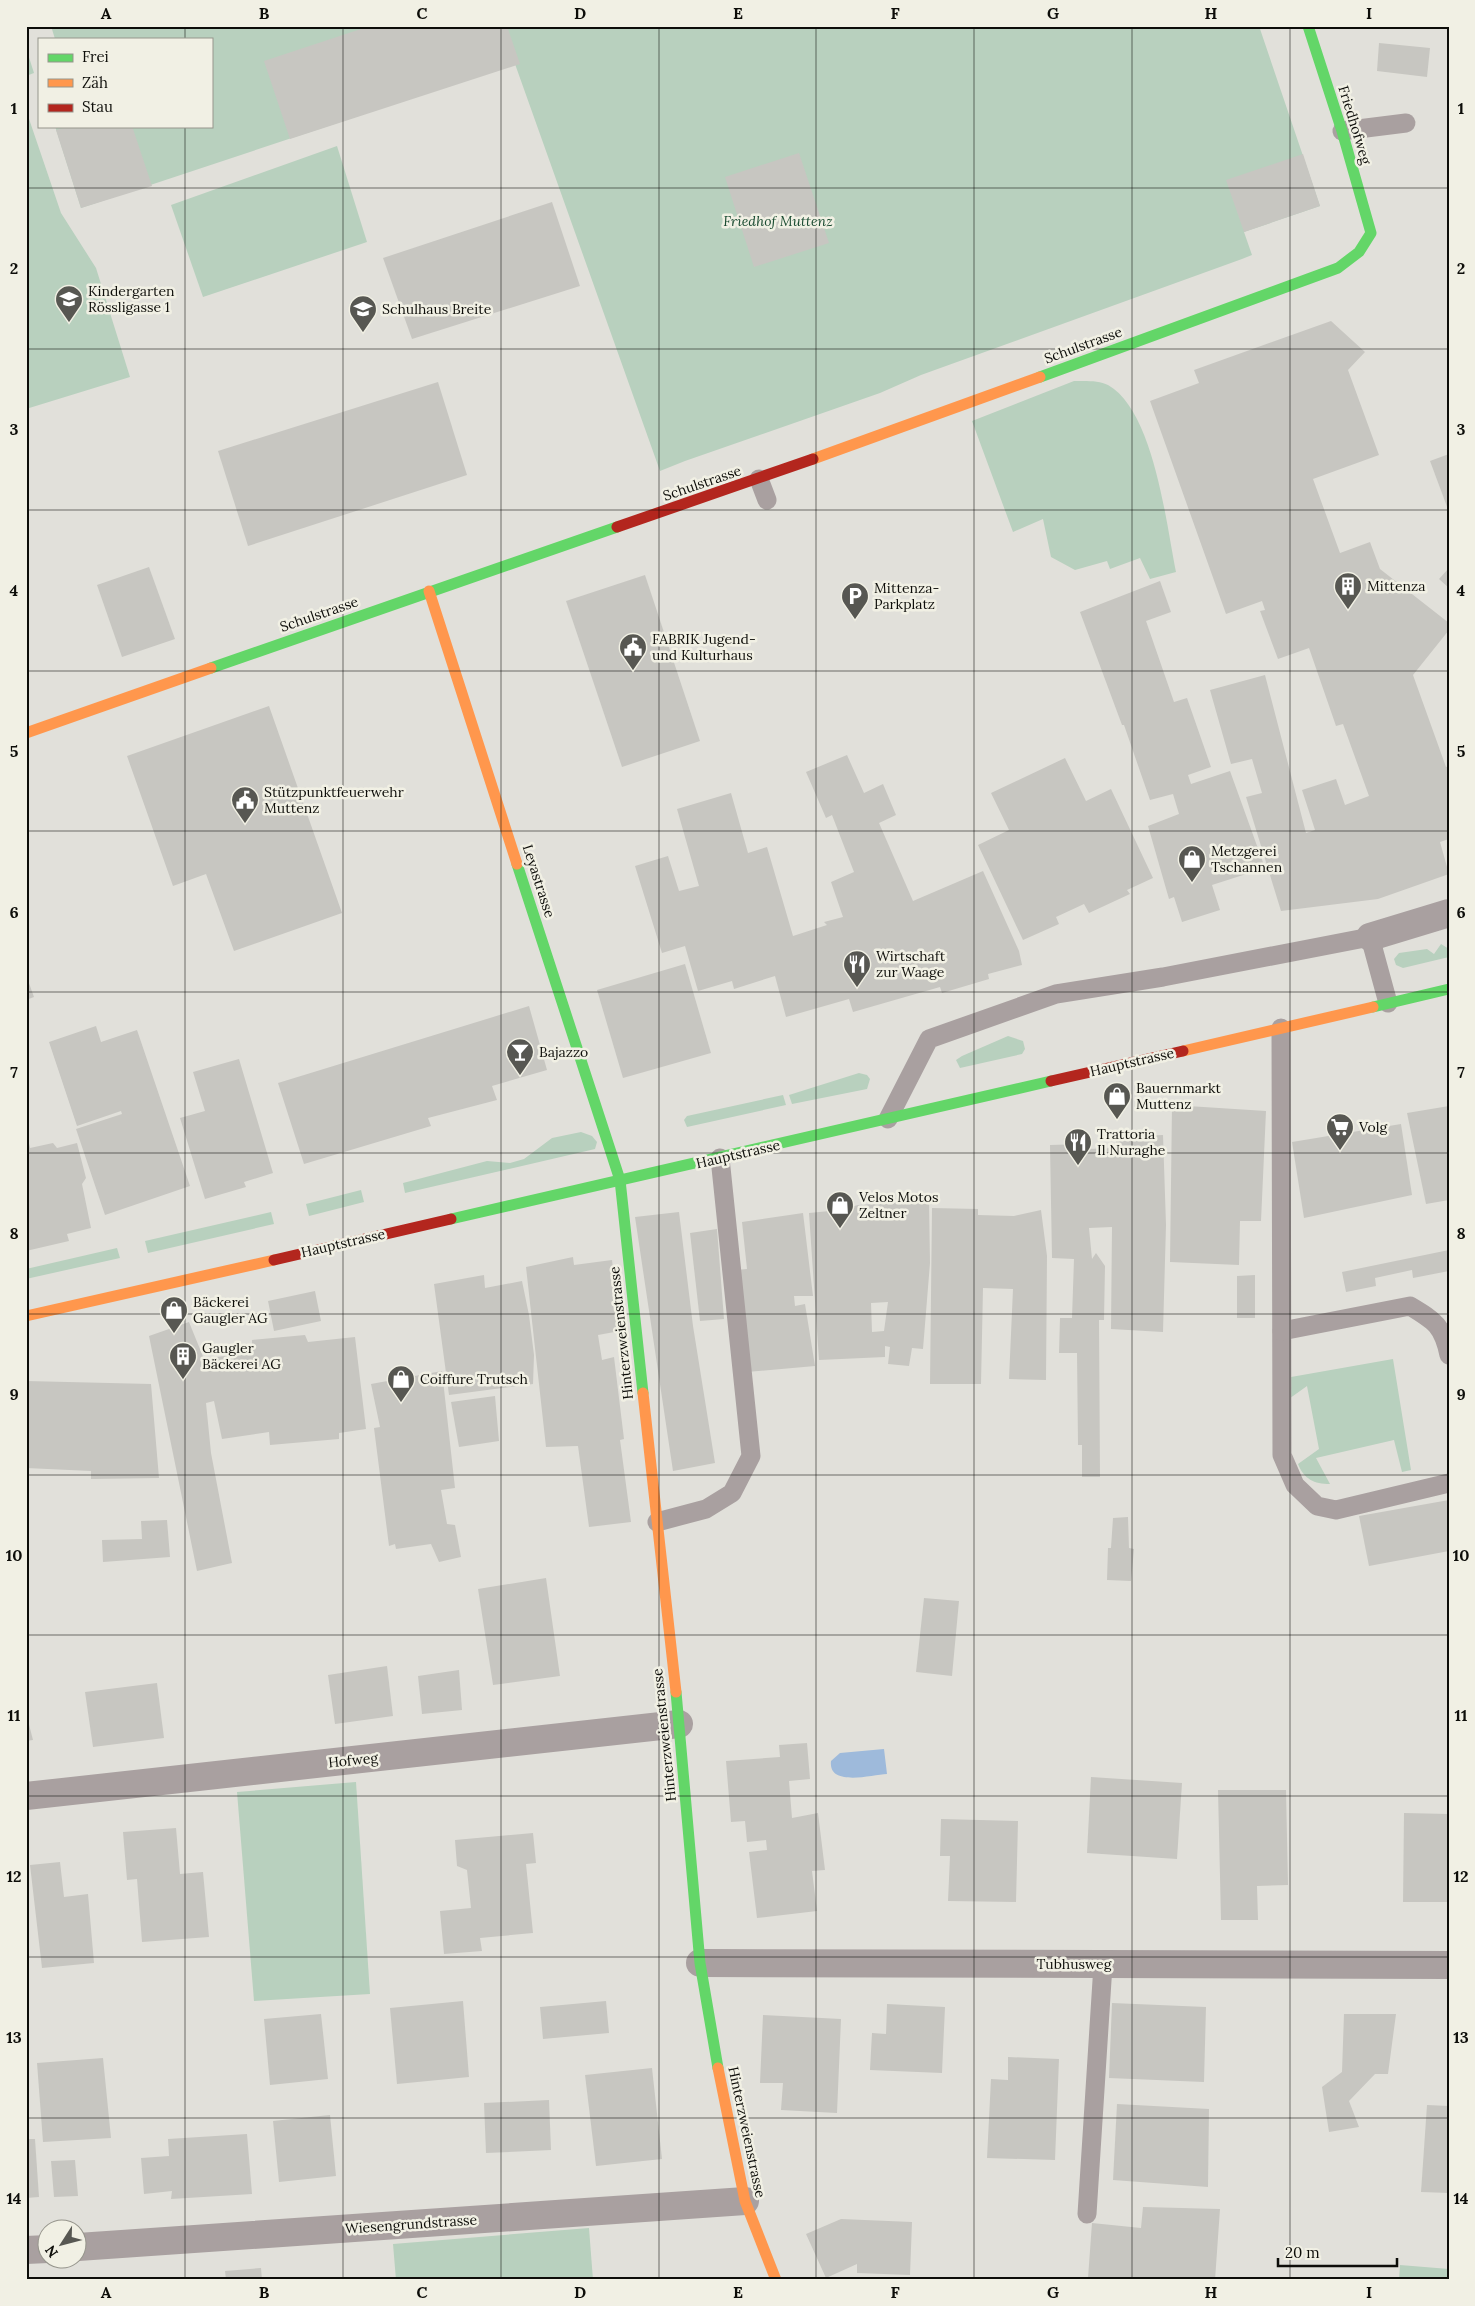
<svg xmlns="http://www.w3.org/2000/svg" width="1475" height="2306" viewBox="0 0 1475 2306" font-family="Lora,serif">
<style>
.green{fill:#b8d0be}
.water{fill:#9ebadb}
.building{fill:#c7c6c1;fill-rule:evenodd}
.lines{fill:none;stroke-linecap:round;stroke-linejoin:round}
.lane{stroke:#a9a0a0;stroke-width:19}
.street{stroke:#a9a0a0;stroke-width:28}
.fast{stroke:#63d668;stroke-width:11}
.slow{stroke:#ff974d;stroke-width:11}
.jam{stroke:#b3261e;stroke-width:11}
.grid{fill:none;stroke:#0d0d09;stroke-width:1;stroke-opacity:0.55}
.labels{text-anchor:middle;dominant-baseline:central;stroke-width:5;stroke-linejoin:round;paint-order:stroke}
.street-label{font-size:14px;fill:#0d0d09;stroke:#f1f0e4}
.park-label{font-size:14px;font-style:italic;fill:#1b4c32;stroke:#f1f0e4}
.poi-label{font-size:14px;fill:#0d0d09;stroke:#f1f0e4;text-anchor:start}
.neatline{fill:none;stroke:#0d0d09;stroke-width:2}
.grid-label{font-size:16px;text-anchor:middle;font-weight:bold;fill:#0d0d09}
</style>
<rect width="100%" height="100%" fill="#e1e0da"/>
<g class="green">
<polygon points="51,26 1259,26 1320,206 1244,232 1252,255 1242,259 921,375 880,393 685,461 660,471 515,64 81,208 55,126 211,126 211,39 55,39"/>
<polygon points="26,48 34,73 26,76"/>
<polygon points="26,110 61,213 96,268 130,377 26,409"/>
<polygon points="337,146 367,242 203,297 171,205"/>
<path d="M1074,381C1084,381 1099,380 1108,385C1154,411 1166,523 1176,572L1150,579L1140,558L1110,569L1107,561L1075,570L1051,557L1043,519L1013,532L972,421Z"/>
<polygon points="1441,944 1449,949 1449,957 1403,968 1396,965 1394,959 1399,953 1427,949 1434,954"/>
<polygon points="1008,1036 1023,1041 1025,1049 1022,1054 960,1068 956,1060 962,1056"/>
<polygon points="859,1073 867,1075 870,1079 867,1089 792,1104 789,1095"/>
<polygon points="783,1095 786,1105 687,1127 684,1120 687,1116"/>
<polygon points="581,1132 592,1136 597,1142 595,1149 405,1193 403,1183 487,1161 510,1163 524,1159 552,1138"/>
<polygon points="361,1190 364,1202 309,1216 306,1204"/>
<polygon points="271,1212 274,1224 148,1253 145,1241"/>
<polygon points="117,1248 120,1258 26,1279 26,1269"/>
<path d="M1393,1359L1411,1470L1402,1472L1394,1440L1316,1458L1330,1484C1314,1484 1304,1479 1298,1464L1319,1449L1307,1386L1286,1401L1285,1366L1291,1377Z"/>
<polygon points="356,1782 370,1994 254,2001 237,1792"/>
<polygon points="589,2228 593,2280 396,2280 393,2244"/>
<polygon points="1400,2265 1449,2269 1449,2280 1399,2280"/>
</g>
<path class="water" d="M884,1749L887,1774C871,1775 828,1787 831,1761L840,1753Z"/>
<g class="building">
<polygon points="370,26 507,26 520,64 290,139 264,61"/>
<polygon points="1379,43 1430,48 1427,77 1377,71"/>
<polygon points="70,126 132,126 152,186 81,208 56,130"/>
<polygon points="799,153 829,243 754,267 725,177"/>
<polygon points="1303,154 1320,206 1244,232 1226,180"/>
<polygon points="552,202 580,286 412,339 383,258"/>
<polygon points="1331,321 1365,352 1348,370 1379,455 1313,479 1340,553 1370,542 1380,569 1449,623 1449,630 1413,675 1446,767 1449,766 1449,839 1440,842 1449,874 1378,899 1281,911 1246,797 1262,793 1252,759 1231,764 1210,690 1265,675 1306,833 1315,830 1302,790 1336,779 1345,805 1369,796 1343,724 1336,726 1309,648 1278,659 1260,611 1265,610 1262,601 1226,614 1150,401 1199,383 1194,370"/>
<polygon points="438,382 467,475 248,546 218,451"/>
<polygon points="1449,454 1449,512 1430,461"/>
<polygon points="149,567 175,639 122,657 97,585"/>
<polygon points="1449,568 1449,588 1439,579"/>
<polygon points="645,575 700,741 622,767 566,601"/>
<polygon points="1160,581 1171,612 1146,621 1174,702 1187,698 1211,767 1188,775 1191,784 1230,771 1265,868 1212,885 1220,910 1182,922 1174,897 1169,899 1148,826 1179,814 1173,794 1150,800 1124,725 1122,725 1080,612"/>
<polygon points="269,706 342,913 234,951 206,874 173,886 127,756"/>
<polygon points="847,755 864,793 883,784 896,815 879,823 913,901 983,871 1019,951 1022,965 988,974 989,979 942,993 940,987 853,1012 849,999 786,1017 775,976 734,989 732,981 698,991 685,946 662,953 635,866 668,856 679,891 699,886 677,809 731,793 748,853 767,847 793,936 827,925 824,922 843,917 831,882 854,872 832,815 826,818 806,772"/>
<polygon points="1065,758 1086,801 1111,789 1153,878 1127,890 1130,894 1089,913 1084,904 1056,917 1059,924 1023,940 978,845 1009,830 991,793"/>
<polygon points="685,964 711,1053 623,1078 597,990"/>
<polygon points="26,975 34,997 26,1000"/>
<polygon points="529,1006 547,1070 492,1086 497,1100 428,1118 431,1126 304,1164 278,1083"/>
<polygon points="96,1026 101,1042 137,1030 190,1186 105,1215 76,1129 122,1114 121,1111 77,1126 49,1042"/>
<polygon points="239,1059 273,1173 244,1182 246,1187 205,1199 180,1118 205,1111 193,1072"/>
<polygon points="1172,1105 1266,1111 1261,1221 1240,1221 1239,1265 1170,1262"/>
<polygon points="1449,1106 1449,1200 1426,1204 1407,1113"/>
<polygon points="1401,1124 1412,1195 1304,1218 1292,1142"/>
<polygon points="1163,1135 1166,1225 1163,1332 1111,1329 1112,1227 1089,1228 1092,1259 1096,1253 1105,1266 1104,1320 1099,1320 1100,1477 1082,1477 1082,1445 1078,1445 1077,1353 1059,1353 1060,1318 1072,1318 1074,1259 1052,1258 1050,1145 1083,1144 1087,1149 1116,1148 1116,1137"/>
<polygon points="26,1139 28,1139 30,1148 53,1143 57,1148 77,1143 86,1178 82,1184 91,1228 67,1234 69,1241 26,1251"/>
<path d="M929,1200L930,1263L923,1349L912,1348L909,1366L888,1364L890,1347L885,1346V1357L819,1360L809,1213L840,1210L858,1205ZM888,1302L884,1331L872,1332L871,1303Z"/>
<polygon points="932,1208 978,1209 978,1215 1014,1216 1041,1210 1047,1256 1046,1380 1009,1379 1013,1289 983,1288 981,1384 930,1384"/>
<polygon points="679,1212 693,1326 715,1463 673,1471 635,1217"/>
<polygon points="803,1213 813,1296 794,1296 795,1306 805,1304 815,1366 747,1372 736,1270 747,1269 742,1222"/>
<polygon points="717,1229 724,1319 700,1321 690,1233"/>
<polygon points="1449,1250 1449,1271 1413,1278 1412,1270 1375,1278 1376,1286 1346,1292 1342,1272"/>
<polygon points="573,1257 574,1265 612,1260 620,1331 598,1335 602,1360 614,1357 624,1439 620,1440 631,1522 589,1527 578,1446 546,1447 526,1267"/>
<polygon points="484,1275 485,1288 522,1281 529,1315 534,1355 533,1384 449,1395 434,1284"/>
<polygon points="1255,1275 1255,1318 1237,1318 1237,1276"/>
<polygon points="315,1291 321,1321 274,1331 268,1301"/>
<polygon points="189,1322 204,1359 252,1352 252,1340 305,1335 308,1342 355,1337 366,1429 339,1433 339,1439 270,1445 269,1432 222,1439 214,1401 206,1403 211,1453 232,1563 197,1571 149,1336"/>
<polygon points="442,1371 455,1488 441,1490 447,1524 455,1525 461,1557 439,1562 431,1544 396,1549 395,1544 389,1546 374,1428 380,1427 371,1384"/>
<polygon points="26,1381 151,1384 159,1478 91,1479 91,1471 26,1468"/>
<polygon points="495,1396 499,1441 459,1447 451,1402"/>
<polygon points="1449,1500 1449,1551 1369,1566 1359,1516"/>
<polygon points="1128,1517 1129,1548 1134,1549 1131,1581 1107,1580 1108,1548 1111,1548 1113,1518"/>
<polygon points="167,1520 170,1557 103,1562 102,1540 142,1539 141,1521"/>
<polygon points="546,1578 560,1676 493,1685 478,1589"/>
<polygon points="924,1598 959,1601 952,1676 916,1672"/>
<polygon points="387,1666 393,1716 335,1724 328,1675"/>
<polygon points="459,1670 462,1710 422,1714 418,1676"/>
<polygon points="157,1683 164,1738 93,1747 85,1692"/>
<polygon points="26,1713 33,1740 26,1741"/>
<polygon points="807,1743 810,1779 789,1781 792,1818 818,1813 825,1870 812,1871 817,1911 757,1918 749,1852 767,1850 766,1840 747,1842 745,1821 731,1822 726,1761 780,1757 779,1745"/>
<polygon points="1091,1777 1182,1783 1177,1859 1087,1853"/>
<polygon points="1218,1790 1286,1790 1288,1885 1257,1886 1258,1920 1221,1920"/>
<polygon points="1404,1813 1449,1814 1449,1902 1403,1902"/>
<polygon points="941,1819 1018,1821 1016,1902 948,1901 950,1856 940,1856"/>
<polygon points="176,1828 180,1874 203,1872 209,1937 142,1942 137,1879 127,1880 123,1832"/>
<polygon points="533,1833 536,1863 526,1864 533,1933 480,1938 482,1951 444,1954 440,1911 471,1908 467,1870 457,1866 455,1840"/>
<polygon points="60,1862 64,1897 88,1894 94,1963 42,1968 30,1865"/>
<polygon points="463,2001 469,2077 397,2084 390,2008"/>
<polygon points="606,2001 609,2033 543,2039 540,2007"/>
<polygon points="1112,2003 1206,2007 1204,2082 1109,2078"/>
<polygon points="887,2004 945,2007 942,2073 870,2070 872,2033 886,2034"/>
<polygon points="321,2014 328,2079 270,2085 264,2019"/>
<polygon points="1344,2014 1396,2014 1388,2074 1375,2074 1349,2101 1359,2127 1329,2132 1322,2087 1342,2072"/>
<polygon points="763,2015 841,2019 837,2113 781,2110 783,2083 760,2083"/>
<polygon points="1008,2057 1059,2059 1055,2160 987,2158 991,2079 1008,2080"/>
<polygon points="103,2058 111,2138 43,2142 37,2063"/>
<polygon points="652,2068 662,2159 596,2166 585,2075"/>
<polygon points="549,2100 551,2150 486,2153 484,2103"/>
<polygon points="1117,2104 1209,2109 1208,2187 1113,2180"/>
<polygon points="1427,2105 1449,2106 1449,2193 1421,2192"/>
<polygon points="330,2115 336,2176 279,2182 273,2121"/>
<polygon points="247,2134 252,2194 171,2199 172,2191 144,2194 141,2158 169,2156 168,2139"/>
<polygon points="26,2139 35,2139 39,2197 26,2198"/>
<polygon points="75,2160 78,2196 54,2197 51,2161"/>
<polygon points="1143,2207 1220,2209 1215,2280 1088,2278 1092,2223 1141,2228"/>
<polygon points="841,2219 912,2222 910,2275 857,2273 857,2264 826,2278 806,2234"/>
<polygon points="261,2268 262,2280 226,2280 225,2271"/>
<polygon points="347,2277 348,2280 331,2280 331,2278"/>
</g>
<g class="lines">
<g class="lane">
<polyline points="1342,131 1406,123"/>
<polyline points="759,479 767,500"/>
<polyline points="1281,1028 1282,1455 1295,1485 1317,1506 1336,1510 1449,1483"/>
<polyline points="888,1119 929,1039 1056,994 1163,977 1370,937 1388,1003"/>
<path d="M1282,1331L1410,1306C1435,1321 1443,1326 1449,1355"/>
<polyline points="657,1522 706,1509 732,1493 751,1456 720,1158"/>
<polyline points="1087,2214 1103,1965"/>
</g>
<g class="street">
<polyline points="1370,937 1449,913"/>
<polyline points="26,1796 679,1724"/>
<polyline points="700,1963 1449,1965"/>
<polyline points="78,2247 745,2201"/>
<polyline points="26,2250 48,2249"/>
</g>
<g class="fast">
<polyline points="1040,377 1338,268 1359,252 1371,233 1342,131 1308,26"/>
<polyline points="211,668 617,527"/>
<polyline points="517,864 620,1180 643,1393"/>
<polyline points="1373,1007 1449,989"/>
<polyline points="451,1219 1051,1081"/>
<polyline points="676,1692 700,1963 718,2068"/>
</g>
<g class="slow">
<polyline points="813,459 1040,377"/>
<polyline points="429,591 517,864"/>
<polyline points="26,733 211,668"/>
<polyline points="1183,1051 1373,1007"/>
<polyline points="26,1316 274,1260"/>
<polyline points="643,1393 676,1692"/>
<polyline points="718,2068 745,2201 776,2280"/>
</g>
<g class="jam">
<polyline points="617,527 813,459"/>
<polyline points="1051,1081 1183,1051"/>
<polyline points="274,1260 451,1219"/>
</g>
</g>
<path class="grid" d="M185,26V39M343,26V2280M501,26V2280M659,26V2280M816,26V2280M974,26V2280M1132,26V2280M1290,26V2280M185,126V2280M26,188H1449M26,349H1449M26,510H1449M26,671H1449M26,831H1449M26,992H1449M26,1153H1449M26,1314H1449M26,1475H1449M26,1635H1449M26,1796H1449M26,1957H1449M26,2118H1449"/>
<defs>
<g id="school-pin" transform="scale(1.4375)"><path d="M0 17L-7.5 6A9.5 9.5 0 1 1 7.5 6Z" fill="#575752" stroke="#f1f0e4"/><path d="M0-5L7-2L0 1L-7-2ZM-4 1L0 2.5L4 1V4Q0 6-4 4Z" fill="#fff"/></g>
<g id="building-pin" transform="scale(1.4375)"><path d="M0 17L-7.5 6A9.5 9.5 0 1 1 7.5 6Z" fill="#575752" stroke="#f1f0e4"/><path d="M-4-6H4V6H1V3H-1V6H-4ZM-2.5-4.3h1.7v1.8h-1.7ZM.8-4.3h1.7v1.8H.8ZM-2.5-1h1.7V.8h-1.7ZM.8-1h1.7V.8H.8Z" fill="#fff"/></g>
<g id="parking-pin" transform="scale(1.4375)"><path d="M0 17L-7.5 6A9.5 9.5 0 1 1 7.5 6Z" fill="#575752" stroke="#f1f0e4"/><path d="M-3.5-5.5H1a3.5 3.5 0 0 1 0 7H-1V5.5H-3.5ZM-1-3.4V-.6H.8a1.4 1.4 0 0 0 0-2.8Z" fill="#fff"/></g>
<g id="civic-pin" transform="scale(1.4375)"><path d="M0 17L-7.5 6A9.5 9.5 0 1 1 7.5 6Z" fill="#575752" stroke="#f1f0e4"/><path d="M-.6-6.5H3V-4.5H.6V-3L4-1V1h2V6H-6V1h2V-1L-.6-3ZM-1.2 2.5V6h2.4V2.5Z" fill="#fff"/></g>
<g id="shop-pin" transform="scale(1.4375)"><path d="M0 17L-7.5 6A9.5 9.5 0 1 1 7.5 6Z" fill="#575752" stroke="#f1f0e4"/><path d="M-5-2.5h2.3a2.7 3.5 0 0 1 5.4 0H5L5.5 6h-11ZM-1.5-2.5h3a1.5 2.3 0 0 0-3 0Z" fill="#fff"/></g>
<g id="restaurant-pin" transform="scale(1.4375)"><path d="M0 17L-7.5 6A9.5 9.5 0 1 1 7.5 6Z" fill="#575752" stroke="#f1f0e4"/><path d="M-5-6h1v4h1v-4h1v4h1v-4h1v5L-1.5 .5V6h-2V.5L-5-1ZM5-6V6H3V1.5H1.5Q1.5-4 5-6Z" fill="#fff"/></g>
<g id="bar-pin" transform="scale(1.4375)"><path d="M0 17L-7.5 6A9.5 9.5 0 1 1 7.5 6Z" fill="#575752" stroke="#f1f0e4"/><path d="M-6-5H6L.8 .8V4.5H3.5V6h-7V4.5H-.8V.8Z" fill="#fff"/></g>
<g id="supermarket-pin" transform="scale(1.4375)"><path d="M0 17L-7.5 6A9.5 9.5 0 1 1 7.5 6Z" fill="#575752" stroke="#f1f0e4"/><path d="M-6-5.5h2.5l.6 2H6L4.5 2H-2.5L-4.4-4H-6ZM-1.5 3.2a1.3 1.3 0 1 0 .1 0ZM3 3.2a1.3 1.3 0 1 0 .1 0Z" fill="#fff"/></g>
</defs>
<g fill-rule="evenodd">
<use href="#school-pin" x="69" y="299"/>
<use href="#school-pin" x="363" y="309"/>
<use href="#building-pin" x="1348" y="586"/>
<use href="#parking-pin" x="855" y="596"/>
<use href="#civic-pin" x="633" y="647"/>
<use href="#civic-pin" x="245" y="800"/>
<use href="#shop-pin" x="1192" y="859"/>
<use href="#restaurant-pin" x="857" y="964"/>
<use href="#bar-pin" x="520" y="1052"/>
<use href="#shop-pin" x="1117" y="1096"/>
<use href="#supermarket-pin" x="1340" y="1127"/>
<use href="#restaurant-pin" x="1078" y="1142"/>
<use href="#shop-pin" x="840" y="1205"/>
<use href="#shop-pin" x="174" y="1310"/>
<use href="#building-pin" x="183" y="1356"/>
<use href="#shop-pin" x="401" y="1379"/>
</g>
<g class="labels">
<g class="street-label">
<text transform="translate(1355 125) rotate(73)">Friedhofweg</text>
<text transform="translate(1083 345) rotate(-20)">Schulstrasse</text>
<text transform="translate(702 483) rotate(-19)">Schulstrasse</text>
<text transform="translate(319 614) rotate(-19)">Schulstrasse</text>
<text transform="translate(539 881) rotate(72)">Leyastrasse</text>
<text transform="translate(1132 1062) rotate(-13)">Hauptstrasse</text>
<text transform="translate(738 1154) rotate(-13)">Hauptstrasse</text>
<text transform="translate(343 1243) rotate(-13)">Hauptstrasse</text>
<text transform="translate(621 1333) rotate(-96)">Hinterzweienstrasse</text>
<text transform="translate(664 1735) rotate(-96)">Hinterzweienstrasse</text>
<text transform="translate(353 1760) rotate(-6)">Hofweg</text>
<text x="1074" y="1964">Tubhusweg</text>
<text transform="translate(747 2132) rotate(78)">Hinterzweienstrasse</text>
<text transform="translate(411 2224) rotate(-4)">Wiesengrundstrasse</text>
</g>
<g class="park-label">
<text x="778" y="221">Friedhof Muttenz</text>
</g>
<g class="poi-label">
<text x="88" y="291">Kindergarten<tspan x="88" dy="16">Rössligasse 1</tspan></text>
<text x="382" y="309">Schulhaus Breite</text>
<text x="1367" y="586">Mittenza</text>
<text x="874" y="588">Mittenza-<tspan x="874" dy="16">Parkplatz</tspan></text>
<text x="652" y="639">FABRIK Jugend-<tspan x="652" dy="16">und Kulturhaus</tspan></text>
<text x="264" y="792">Stützpunktfeuerwehr<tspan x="264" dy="16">Muttenz</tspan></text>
<text x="1211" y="851">Metzgerei<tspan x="1211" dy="16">Tschannen</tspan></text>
<text x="876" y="956">Wirtschaft<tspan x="876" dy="16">zur Waage</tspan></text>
<text x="539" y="1052">Bajazzo</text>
<text x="1136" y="1088">Bauernmarkt<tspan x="1136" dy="16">Muttenz</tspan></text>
<text x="1359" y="1127">Volg</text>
<text x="1097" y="1134">Trattoria<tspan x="1097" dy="16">Il Nuraghe</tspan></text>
<text x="859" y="1197">Velos Motos<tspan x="859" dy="16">Zeltner</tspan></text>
<text x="193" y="1302">Bäckerei<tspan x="193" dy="16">Gaugler AG</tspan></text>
<text x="202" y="1348">Gaugler<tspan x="202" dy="16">Bäckerei AG</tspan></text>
<text x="420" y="1379">Coiffure Trutsch</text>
</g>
</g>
<rect width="1475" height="2306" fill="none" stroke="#f1f0e4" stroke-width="55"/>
<rect x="38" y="38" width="175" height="90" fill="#f1f0e4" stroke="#96958c"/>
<rect x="48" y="54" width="25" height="8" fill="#63d668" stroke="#96958c"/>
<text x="82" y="62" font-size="15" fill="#0d0d09">Frei</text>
<rect x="48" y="79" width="25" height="8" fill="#ff974d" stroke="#96958c"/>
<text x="82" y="88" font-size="15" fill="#0d0d09">Zäh</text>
<rect x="48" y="104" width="25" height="8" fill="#b3261e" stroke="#96958c"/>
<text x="82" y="112" font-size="15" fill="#0d0d09">Stau</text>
<g transform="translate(62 2244) rotate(234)"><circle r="24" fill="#f1f0e4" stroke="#96958c"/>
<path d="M0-4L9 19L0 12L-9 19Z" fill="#575752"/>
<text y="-8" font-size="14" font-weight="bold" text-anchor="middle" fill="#0d0d09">N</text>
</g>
<path d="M1278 2258v8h119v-8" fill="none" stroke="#0d0d09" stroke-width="2.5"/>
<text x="1285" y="2258" font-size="15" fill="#0d0d09" stroke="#f1f0e4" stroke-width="4" paint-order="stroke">20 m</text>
<rect x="28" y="28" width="1420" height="2250" class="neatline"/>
<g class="grid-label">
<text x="106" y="19">A</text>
<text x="264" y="19">B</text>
<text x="422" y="19">C</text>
<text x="580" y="19">D</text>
<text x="738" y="19">E</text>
<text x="895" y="19">F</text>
<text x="1053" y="19">G</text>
<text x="1211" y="19">H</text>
<text x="1369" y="19">I</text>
<text x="14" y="114">1</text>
<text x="1461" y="114">1</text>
<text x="14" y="274">2</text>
<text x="1461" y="274">2</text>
<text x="14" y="435">3</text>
<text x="1461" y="435">3</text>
<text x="14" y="596">4</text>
<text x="1461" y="596">4</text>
<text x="14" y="757">5</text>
<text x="1461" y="757">5</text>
<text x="14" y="918">6</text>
<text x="1461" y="918">6</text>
<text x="14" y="1078">7</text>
<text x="1461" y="1078">7</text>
<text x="14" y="1239">8</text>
<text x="1461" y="1239">8</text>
<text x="14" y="1400">9</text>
<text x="1461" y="1400">9</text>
<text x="14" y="1561">10</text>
<text x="1461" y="1561">10</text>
<text x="14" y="1721">11</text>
<text x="1461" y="1721">11</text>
<text x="14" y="1882">12</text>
<text x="1461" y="1882">12</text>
<text x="14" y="2043">13</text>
<text x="1461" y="2043">13</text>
<text x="14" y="2204">14</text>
<text x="1461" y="2204">14</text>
<text x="106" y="2298">A</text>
<text x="264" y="2298">B</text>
<text x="422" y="2298">C</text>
<text x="580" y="2298">D</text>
<text x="738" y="2298">E</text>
<text x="895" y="2298">F</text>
<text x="1053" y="2298">G</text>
<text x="1211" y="2298">H</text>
<text x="1369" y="2298">I</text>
</g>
</svg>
